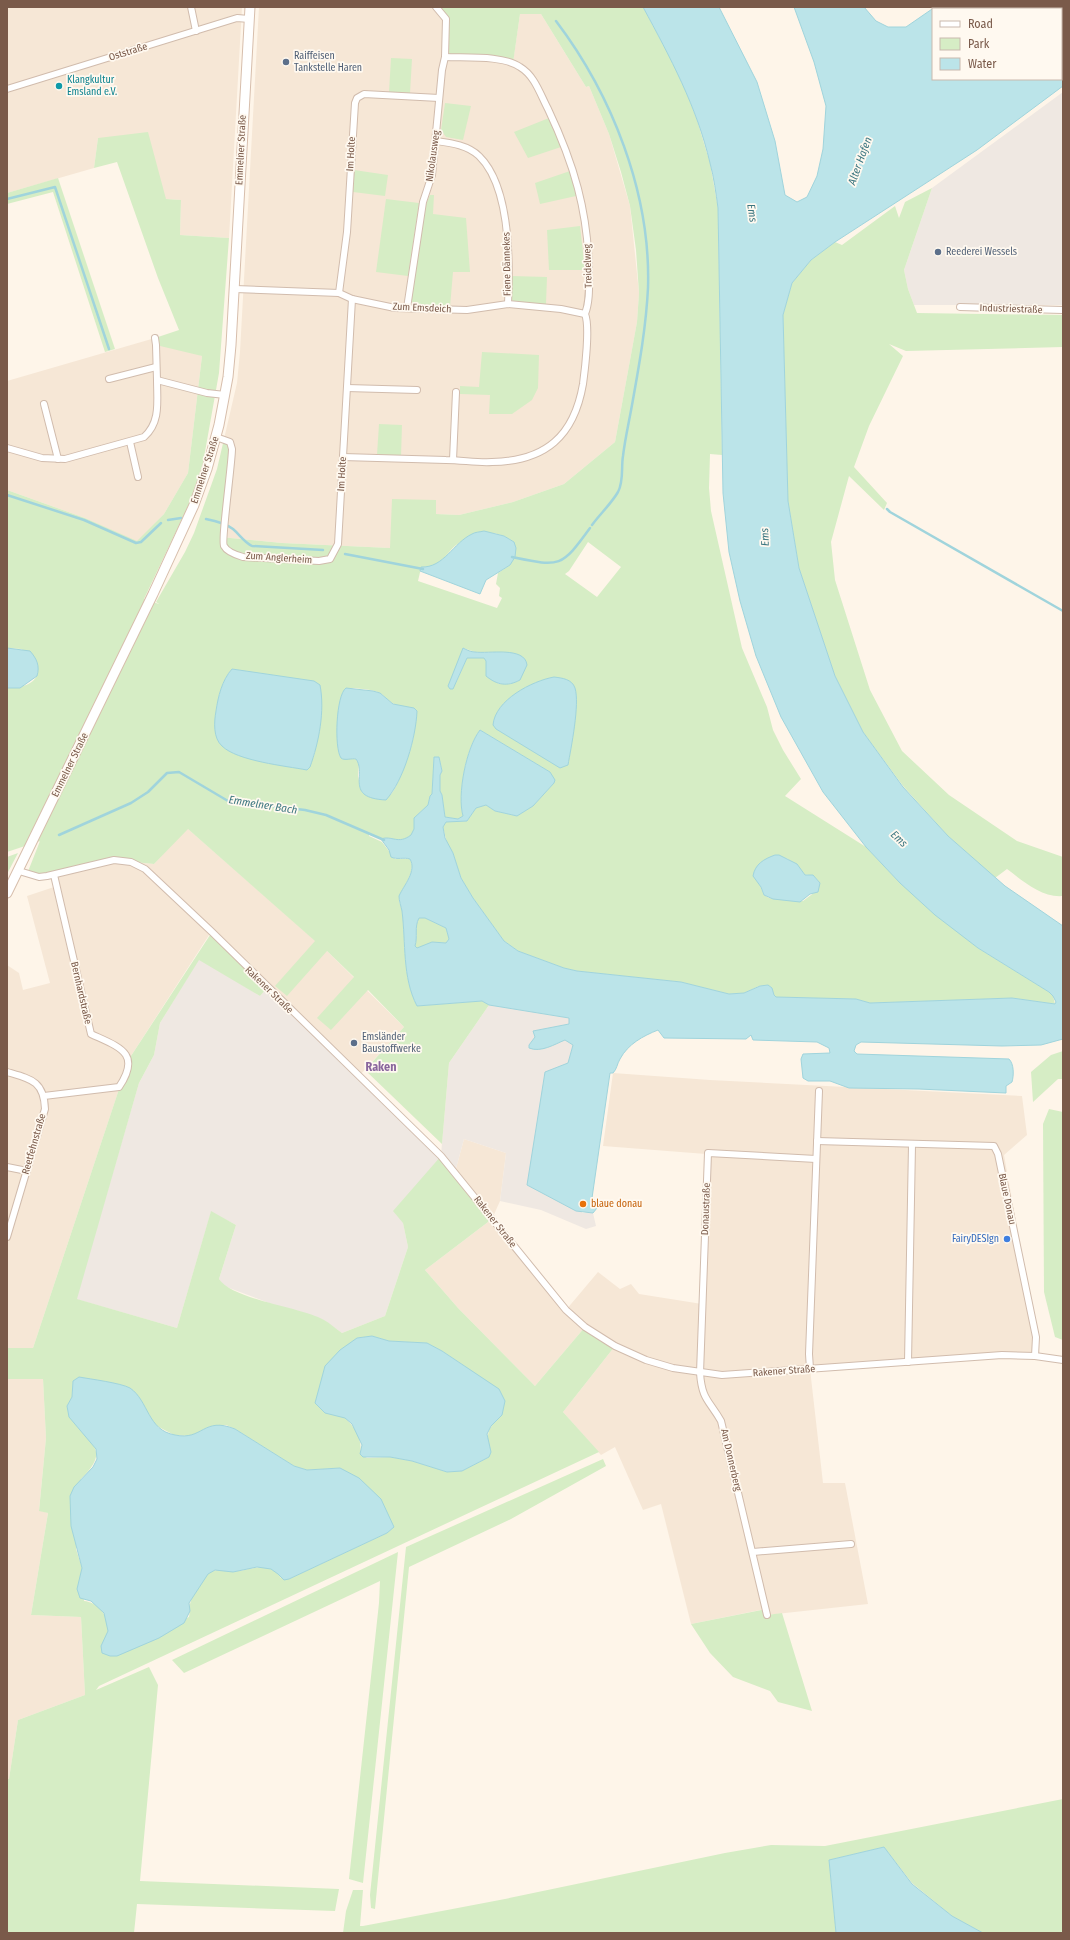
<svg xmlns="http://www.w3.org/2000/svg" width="1070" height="1940" viewBox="0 0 1070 1940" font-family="'Fira Sans Condensed',sans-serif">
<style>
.residential{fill:#f6e7d6}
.industrial{fill:#efe8e2}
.green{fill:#d6edc5;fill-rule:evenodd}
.water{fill:#bbe4e9;stroke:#a0d4dc;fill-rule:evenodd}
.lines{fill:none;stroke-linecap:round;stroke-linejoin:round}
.stream{stroke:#a0d4dc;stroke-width:2.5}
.street-casing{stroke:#d1bcad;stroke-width:8}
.secondary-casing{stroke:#d7beac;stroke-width:11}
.street{stroke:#fff;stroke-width:6}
.secondary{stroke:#fff;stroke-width:9}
.service-dot{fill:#5c6f8a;stroke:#fff9f0;stroke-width:1.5}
.culture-dot{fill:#0f9aa8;stroke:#fff9f0;stroke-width:1.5}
.food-dot{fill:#e8710a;stroke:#fff9f0;stroke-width:1.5}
.shop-dot{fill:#3f7fe0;stroke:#fff9f0;stroke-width:1.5}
.labels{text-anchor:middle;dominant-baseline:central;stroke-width:3.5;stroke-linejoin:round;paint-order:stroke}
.street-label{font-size:10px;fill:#7a5a4a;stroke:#fff9f0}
.service-label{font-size:10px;fill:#4e5e75;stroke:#fff9f0;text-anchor:start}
.culture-label{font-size:10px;fill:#0d838f;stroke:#fff9f0;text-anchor:start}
.food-label{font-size:10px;fill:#c56008;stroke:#fff9f0;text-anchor:start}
.shop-label{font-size:10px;fill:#366cbe;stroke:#fff9f0;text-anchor:end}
.water-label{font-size:11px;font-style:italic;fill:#3c7680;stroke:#fff9f0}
.quarter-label{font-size:12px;font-weight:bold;fill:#89669d;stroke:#fff9f0}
</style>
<rect width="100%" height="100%" fill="#fef5e9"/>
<g class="residential">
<polygon points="7,7 242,7 229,238 180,235 181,200 166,199 98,138 94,168 7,193"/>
<polygon points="259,7 436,7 513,62 520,14 541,14 586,87 589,86 609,134 630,206 639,293 637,322 615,442 564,484 513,502 459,515 436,514 436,500 390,548 282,543 220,537 228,455 224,439 237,383 240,352"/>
<polygon points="155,338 202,356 188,473 164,514 137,542 85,518 7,490 7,381"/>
<polygon points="187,828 327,951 404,1027 359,1076 211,932 129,1059 33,1348 7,1348 7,965 19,973 23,990 50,983 27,896 57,886 54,875 114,860 154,864"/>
<polygon points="613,1073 710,1080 1022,1096 1027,1135 1004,1155 1040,1356 810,1369 823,1483 845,1483 868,1604 767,1615 765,1609 691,1624 661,1504 643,1510 615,1447 601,1455 563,1412 615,1346 585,1327 535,1386 458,1308 425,1270 492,1219 455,1172 464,1139 506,1153 500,1201 492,1219 566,1310 598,1272 620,1289 631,1284 639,1294 702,1304 706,1154 603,1146"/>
<polygon points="7,1379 43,1379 46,1438 39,1510 48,1513 31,1615 81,1617 85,1695 18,1720 9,1779 7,1779"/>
</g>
<g class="industrial">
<polygon points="1063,92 1063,305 914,305 908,289 904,270 932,188"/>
<polygon points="199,959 260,996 267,988 441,1155 449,1063 489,1005 569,1018 569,1024 533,1031 535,1037 529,1045 546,1048 565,1040 573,1045 568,1063 582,1213 593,1213 596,1226 586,1229 541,1210 500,1201 506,1153 464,1139 455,1172 403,1223 408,1247 385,1316 342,1333 323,1320 269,1303 224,1286 219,1279 236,1225 211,1212 177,1328 76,1299 139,1083 154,1055 160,1023"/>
</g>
<g class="green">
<path d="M436,7H643L680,76L697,120L710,163L718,208L722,455L710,454L709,488L711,511L742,648L767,707L773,730L783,750L801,779L785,796L866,847L900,883L978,948L1049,992L1053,996L1055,1004L1012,998L870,1003L856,999L776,997L774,995L772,988L767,985L759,986L744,993L729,994L681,982L577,971L564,968L518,951L504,941L473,898L461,878L453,853L447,843L443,827L446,822L467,821L476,808L486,805L495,811L517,816L533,806L554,783L550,772L480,730C466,747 457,796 463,816L458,819L445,817L442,795L440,792V775L442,771L439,757H434L432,794L430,796L428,805L414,818V829L411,836C398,845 392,835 381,839L369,834V836L382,842L395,859H410C417,872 402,886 399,899C399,903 401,906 402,910C406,942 402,976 417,1006L482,1001L489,1005L449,1063L442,1144L365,1070L404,1027L368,990L331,1030L317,1018L354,977L327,951L287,996L275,986L315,941L188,829L154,864L114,860L54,875L27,874L40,841L49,838L7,852V688C28,688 47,679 33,656L21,649L7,648V490L85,518L137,541L164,514L188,473L202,356L156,345L155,338L179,330L158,278L117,162L94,168L98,138L148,132L166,199L181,200L180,235L229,238L219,373L203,463L190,502L144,599L159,604L156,602L185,552L194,533L217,469L224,439L230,442L220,537L282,543L390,548L392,499L436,500V514L459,515L513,502L564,484L615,442L637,322L639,293L636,250L630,206L621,172L609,134L589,86L586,87L541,14H520L513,63L445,57L446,19ZM494,533L504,536L514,542L510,565L498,573L496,584L500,588L499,596L502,598L497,608L418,581L421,568C445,568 447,547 463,541C472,537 484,536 494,533ZM588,542L621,567L597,597L565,574L569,571ZM463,648L475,652H504L520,680L510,684H499L486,672V661L484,658H467L456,683ZM232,669L317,683L321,706L314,756L216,710C219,695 222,680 232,669ZM353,688C362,689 372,689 380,693C387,698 390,703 399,706L414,736C411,747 398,789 390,795C386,797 381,798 378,799L362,792L358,776L359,763L356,759L350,758L337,739L342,695ZM575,688L574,721L569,757ZM775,855L788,859L799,868L805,875C812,874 816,878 820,883L815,892L803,901L769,898L764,895L759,883L770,857Z"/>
<polygon points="391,58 412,59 410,93 389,92"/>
<polygon points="445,103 471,106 463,140 446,137 441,130"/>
<polygon points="549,118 561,147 528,158 514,132"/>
<polygon points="354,170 388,175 385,196 353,192"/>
<polygon points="570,171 576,196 540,204 535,183"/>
<polygon points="58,178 115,349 105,352 53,192 7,204 7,193"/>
<path d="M932,188L904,270L908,289L917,313L1063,315V347L906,351L889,344L903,356L869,426L854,467L887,503L884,510L849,476L831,542L835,580L870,690L902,751L949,795L1017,841L1063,857V896C1042,898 1023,881 1007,869L995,878L948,836L903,786L863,732L835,676L799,568L788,501L783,315L792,283L811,260L835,242L842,245L895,206L899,218L905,202Z"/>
<polygon points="430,195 434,195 433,214 466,218 470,272 453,272 450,307 417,306 412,303 411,299 426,204"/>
<polygon points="386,199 419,203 408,276 376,272"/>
<polygon points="580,226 585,270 549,270 547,230"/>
<polygon points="512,276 547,277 546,304 518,304 512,300"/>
<polygon points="482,352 539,355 538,388 532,400 512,414 489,414 490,395 460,394 460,386 479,387"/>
<polygon points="379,424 402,425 401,456 377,455"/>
<polygon points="18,853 7,874 7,857"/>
<path d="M419,918H425L446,928L449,939L446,943L432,942L417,949L415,946C418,937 414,927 419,918Z"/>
<path d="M212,932L267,988L260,996L199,960L160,1023L154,1055L139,1083L77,1299L177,1328L211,1211L236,1225L219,1279C233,1300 301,1307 324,1320C330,1323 336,1329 342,1333L385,1316L408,1247L403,1223L393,1211L441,1156L492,1219L425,1270L458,1308L535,1386L585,1327L615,1346L563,1412L599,1452L99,1686L96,1690L149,1667L158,1685L140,1881L339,1889L335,1911L137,1904L134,1933H7V1779H9L18,1720L85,1695L81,1617L31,1615L48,1513L39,1511L46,1438L43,1379H7V1348H33L129,1059ZM372,1336L389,1341L427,1343L442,1351L466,1367L502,1415C492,1424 485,1431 489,1445C490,1451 491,1452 489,1457L462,1471L447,1472L412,1461L390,1457L367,1458L360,1454C363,1440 355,1427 345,1418L357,1338ZM73,1381L136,1394L155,1425L174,1435L189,1436L199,1433L206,1428L226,1425L235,1429L294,1466L307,1470L340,1468L394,1527L387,1533L289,1579L281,1578C271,1561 253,1569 239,1571C229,1572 217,1567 209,1573C204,1576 190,1599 190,1605C189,1609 190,1612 189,1617L102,1653C101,1643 107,1640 108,1631C110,1617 98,1602 84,1601L81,1576L82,1568L76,1549L81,1479C119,1442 75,1442 67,1406L72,1397Z"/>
<polygon points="1063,1051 1063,1079 1058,1079 1033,1102 1031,1072 1051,1055"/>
<polygon points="1049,1109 1063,1112 1063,1340 1055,1337 1044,1292 1043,1124"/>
<polygon points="603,1459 606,1466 511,1519 409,1567 375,1909 371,1908 370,1895 406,1547"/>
<polygon points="398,1552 363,1883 349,1879 379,1603 380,1581 184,1673 172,1660"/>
<polygon points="766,1609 767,1615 782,1613 812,1711 778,1702 770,1691 733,1677 710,1653 691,1624"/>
<polygon points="1063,1799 1063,1933 983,1933 952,1916 912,1883 884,1847 829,1860 836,1933 343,1933 346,1911 353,1890 363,1890 360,1926 363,1926 505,1899 725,1853 771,1845 825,1846"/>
</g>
<g class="water">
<path d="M643,7H719L757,82L775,141L785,195L797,202L807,197L817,176L823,149L826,106L814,62L794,7H864L876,21L888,27H906L935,7H1063V86L977,150L835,242L811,260L792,283L783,315L788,501L799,568L835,676L863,732L903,787L948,836L1005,886L1063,926V1039L1041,1045L1002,1046L861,1042L856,1045L854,1051L857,1054L1009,1059C1014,1064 1014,1075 1012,1082L1006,1086V1093L919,1089L849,1088L830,1081H808L803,1078L801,1059L803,1054L830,1053L829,1048L817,1042L753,1040L751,1035L746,1039L664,1038L658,1030C643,1036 628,1044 620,1059C617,1064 617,1069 613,1073H610L592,1198L597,1202V1208L593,1213L576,1211L527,1185L545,1072L568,1063L573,1045L565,1040C555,1044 541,1053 529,1048V1045L535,1037L533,1031L569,1024V1018L489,1005L482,1001L417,1006C402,977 406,943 402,911C401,906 399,901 399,896C404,885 417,871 410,859C404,857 397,860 391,857L389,850L381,839C392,835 398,845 411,835L414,829V818L428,805L430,796L432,794L434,757H439L442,771L440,775V791L442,795L445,817L458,819L463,816C457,795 466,748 480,730L550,772L555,780L554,783L533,806L517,816L495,811L486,805L476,808L467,821L446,822L443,827L445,838L453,853L461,878L473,898L504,941L518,951L564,968L577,971L681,982L729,994L744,993L760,986L768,985L772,988L774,995L776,997L856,999L870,1003L1012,998L1055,1004L1056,1002L1053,996L1049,992L978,948L935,915L900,883L866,847L823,792L781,717L756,656L740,601L729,552L723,493L718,208C716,193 714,178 710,163C697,107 670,57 643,7ZM933,9H1061V79H933ZM419,918H425L446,928L449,939L446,943L432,942L417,948L415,946C418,937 414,927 419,918Z"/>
<path d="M484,531L504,536L514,542L516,548L515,557L510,565L486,580L480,594L420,571L421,567C444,568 453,543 472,534C475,532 480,532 484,531Z"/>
<path d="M7,648L30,651C37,659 40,666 37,676L20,688H7Z"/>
<path d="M463,648C467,650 471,652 475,652C488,654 525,646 527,665L520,680C507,687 497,685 486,676V661L484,658H467L453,689H450L448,686L450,681Z"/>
<path d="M232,669L314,681L320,685C325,711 319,742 310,767L307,770C286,766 237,761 222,746C213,738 214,722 216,711C218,697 222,680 232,669Z"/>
<path d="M554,677C562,678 572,679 575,688C580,704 571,748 568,765L560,768L496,729L493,725C495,700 532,681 554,677Z"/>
<path d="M346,688L373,691L380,693L393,704L414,708L417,711C416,737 404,780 386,800C344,798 367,774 356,759C352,758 344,761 341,758C334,748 336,695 346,688Z"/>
<path d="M775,855H779L797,864L805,875H813L820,883L818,892L810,894L800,902L773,899L764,895L761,887L753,876C755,864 764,859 775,855Z"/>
<polygon points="372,1336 389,1341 427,1343 442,1351 499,1389 505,1401 502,1415 491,1426 487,1434 491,1452 489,1457 462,1471 447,1472 412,1461 390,1457 363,1457 360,1454 362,1445 352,1424 345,1418 325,1413 315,1403 325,1366 340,1350 357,1338"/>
<path d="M79,1377C90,1379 121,1383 130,1388C149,1401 147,1430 175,1435C203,1441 203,1416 235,1429L294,1466L307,1470L340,1468L359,1478L381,1499L394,1527L387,1533L289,1579L284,1580L278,1574L271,1569L257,1567L233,1572L215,1570L208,1574L189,1603L190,1611L184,1623L159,1638L117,1656H110L102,1653L101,1646L108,1631L104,1613L91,1601L80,1598L77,1589L82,1568L71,1526L70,1496L74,1487L93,1467L97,1459L96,1449L69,1417L67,1406L72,1397L73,1381Z"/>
<polygon points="884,1847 912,1884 952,1916 983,1933 836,1933 829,1860"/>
</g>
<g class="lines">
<g class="stream">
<path d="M556,21C612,95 651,193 648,288C646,328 639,366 632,405C629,422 625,439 623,456C621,467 624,481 618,492C611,504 600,514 592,525"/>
<polyline points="7,199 55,187 109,349"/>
<polyline points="7,495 84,520 136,543 141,542 161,523"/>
<polyline points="887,509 890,512 1063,611"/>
<path d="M206,519C216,521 225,523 233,529C240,535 244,542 252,546L323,550"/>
<polyline points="168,520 181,518"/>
<polyline points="345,554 423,569"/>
<path d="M512,557C560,567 561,568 590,528"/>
<polyline points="59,835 131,803 148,792 167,773 179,772 228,801 305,810 326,815 384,840"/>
</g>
<g class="street-casing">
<g id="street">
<polyline points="191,7 196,31"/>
<polyline points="7,89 237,18 249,19"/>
<path d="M436,141C451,143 468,145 479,156C511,187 510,263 508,304"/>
<polyline points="235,289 339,293 352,299 395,308 467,310 508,304 561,309 585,314"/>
<polyline points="339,293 347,232 355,103 357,98 364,94 439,98"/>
<polyline points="960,307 1063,310"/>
<polyline points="407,308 423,202 432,175 442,70 445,57 446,19 436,7"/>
<polyline points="155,338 156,345 157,380"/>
<polyline points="109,379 156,367"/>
<polyline points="347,388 417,390"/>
<polyline points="44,404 58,459"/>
<path d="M216,437L230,442L232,449C232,463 221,541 224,546C227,552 236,555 243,557L319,561L330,559L338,544L352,299"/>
<polyline points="130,442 138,477"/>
<path d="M7,448L42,458L65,459L144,437C161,422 157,401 157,380L207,393L225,395"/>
<path d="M343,457C378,458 412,459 446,460C462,460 477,463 492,462C546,461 574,436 583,384C585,369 590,326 585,314C590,301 589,286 589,272C588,211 574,164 548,109C540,94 535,76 520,67C503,55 466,58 445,57"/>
<polyline points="453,460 456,392"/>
<polyline points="19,871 39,877 47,876 114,860 131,862 145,869 212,932 441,1156 566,1310 585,1327 615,1346 646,1360 673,1368 722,1375 1002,1355 1035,1356 1063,1360"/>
<path d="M7,1072C31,1079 44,1081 45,1109L7,1237"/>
<path d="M44,1096L119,1087C142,1053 119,1047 91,1034L54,875"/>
<polyline points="817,1141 994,1146 998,1154 1036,1337 1035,1356"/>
<polyline points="7,1167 27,1171"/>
<polyline points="908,1362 912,1145"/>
<polyline points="810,1369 809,1354 819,1091"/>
<polyline points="753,1552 851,1544"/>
<path d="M767,1615L721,1421C709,1400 702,1400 700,1373L708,1153L816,1159"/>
</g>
</g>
<g class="secondary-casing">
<polyline id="secondary" points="7,893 153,594 194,505 207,469 219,425 228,377 231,345 250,7"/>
</g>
<use href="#street" class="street"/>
<use href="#secondary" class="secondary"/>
</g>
<g class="service-dot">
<circle cx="286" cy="62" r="4"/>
<circle cx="938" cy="252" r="4"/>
<circle cx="354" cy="1043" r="4"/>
</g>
<circle class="culture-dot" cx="59" cy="86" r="4"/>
<circle class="food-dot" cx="583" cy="1204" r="4"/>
<circle class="shop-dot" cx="1007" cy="1239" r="4"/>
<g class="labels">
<g class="street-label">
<text transform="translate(128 52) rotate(-17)">Oststraße</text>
<text transform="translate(241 150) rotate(-87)">Emmelner Straße</text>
<text transform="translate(351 154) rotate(-87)">Im Holte</text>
<text transform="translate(433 156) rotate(-82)">Nikolausweg</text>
<text transform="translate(507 264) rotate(-91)">Fiene Dännekes</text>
<text transform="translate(588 266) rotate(-92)">Treidelweg</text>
<text transform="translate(422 308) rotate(3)">Zum Emsdeich</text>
<text transform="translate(1011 309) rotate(2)">Industriestraße</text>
<text transform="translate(205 470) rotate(-72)">Emmelner Straße</text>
<text transform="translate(342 474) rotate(-87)">Im Holte</text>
<text transform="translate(279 558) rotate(4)">Zum Anglerheim</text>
<text transform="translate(70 765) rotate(-64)">Emmelner Straße</text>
<text transform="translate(269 990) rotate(44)">Rakener Straße</text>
<text transform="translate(81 993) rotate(77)">Bernhardstraße</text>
<text transform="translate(34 1144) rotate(-74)">Reetfehnstraße</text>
<text transform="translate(1007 1199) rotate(78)">Blaue Donau</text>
<text transform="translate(706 1209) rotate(-88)">Donaustraße</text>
<text transform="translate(495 1222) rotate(52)">Rakener Straße</text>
<text transform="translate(784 1371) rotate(-4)">Rakener Straße</text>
<text transform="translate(731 1460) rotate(77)">Am Donnerberg</text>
</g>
<g class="service-label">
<text x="294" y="56">Raiffeisen<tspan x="294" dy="12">Tankstelle Haren</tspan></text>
<text x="946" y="252">Reederei Wessels</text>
<text x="362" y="1037">Emsländer<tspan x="362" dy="12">Baustoffwerke</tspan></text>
</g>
<g class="culture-label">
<text x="67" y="80">Klangkultur<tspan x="67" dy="12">Emsland e.V.</tspan></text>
</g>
<g class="food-label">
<text x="591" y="1204">blaue donau</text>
</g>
<g class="shop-label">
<text x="999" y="1239">FairyDESIgn</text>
</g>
<g class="water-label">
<text transform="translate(860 161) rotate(-70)">Alter Hafen</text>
<text transform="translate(752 213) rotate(82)">Ems</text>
<text transform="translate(765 537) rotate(-92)">Ems</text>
<text transform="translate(263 805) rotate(9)">Emmelner Bach</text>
<text transform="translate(899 839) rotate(44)">Ems</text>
</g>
<g class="quarter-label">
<text x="381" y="1067">Raken</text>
</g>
</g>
<rect width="1070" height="1940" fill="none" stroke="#7a5a4a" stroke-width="16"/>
<rect x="932" y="8" width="130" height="72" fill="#fff9f0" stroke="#cab9ae"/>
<rect x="940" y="21" width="20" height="6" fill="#ffffff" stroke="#cab9ae"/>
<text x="968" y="28" font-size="12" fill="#7a5a4a">Road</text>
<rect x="940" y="38" width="20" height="12" fill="#d6edc5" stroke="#cab9ae"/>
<text x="968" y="48" font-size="12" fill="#7a5a4a">Park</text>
<rect x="940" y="58" width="20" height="12" fill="#bbe4e9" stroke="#cab9ae"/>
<text x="968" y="68" font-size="12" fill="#7a5a4a">Water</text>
</svg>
